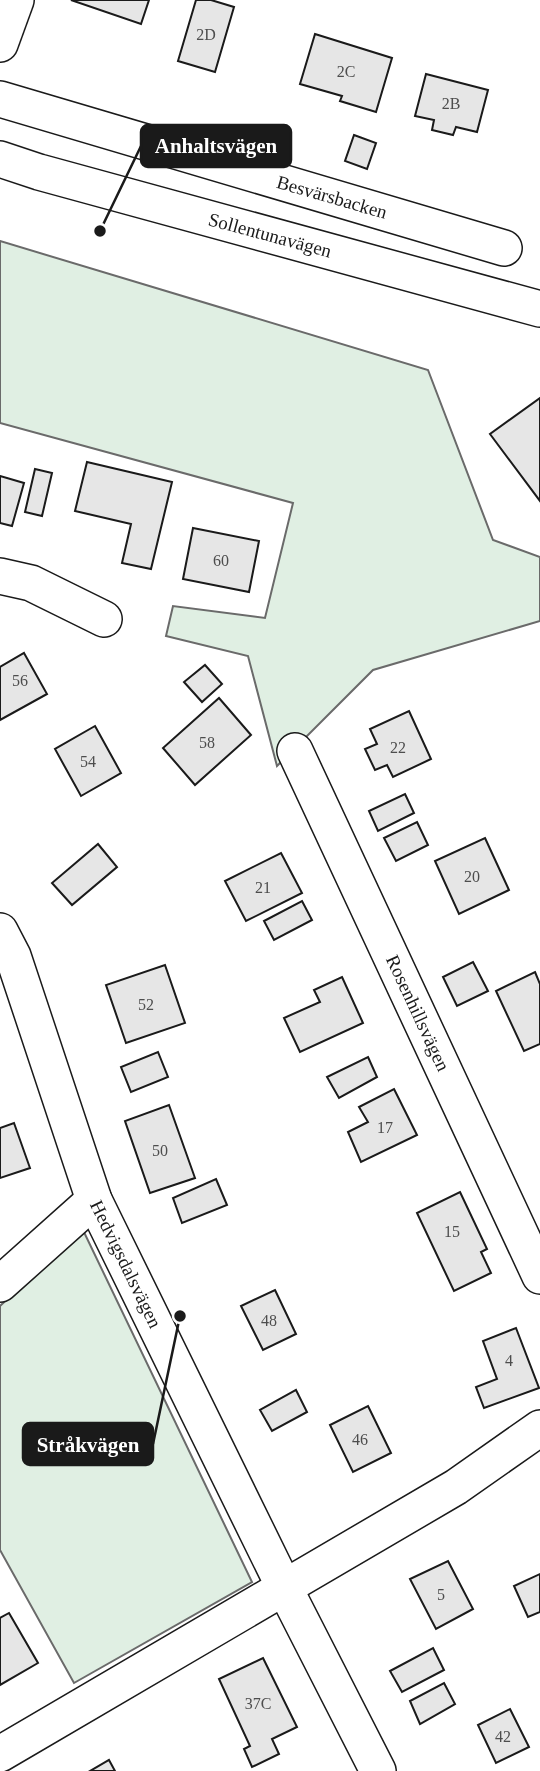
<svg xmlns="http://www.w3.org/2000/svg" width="540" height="1771" viewBox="0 0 540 1771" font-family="'Times New Roman',serif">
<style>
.green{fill:#e0efe3;stroke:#6a6a6a;stroke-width:2}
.building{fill:#e6e6e6;stroke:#1a1a1a;stroke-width:2}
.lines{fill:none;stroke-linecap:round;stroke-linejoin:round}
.minor-casing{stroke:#1a1a1a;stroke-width:38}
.minor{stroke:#fff;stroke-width:35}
.labels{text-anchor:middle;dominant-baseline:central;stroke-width:5;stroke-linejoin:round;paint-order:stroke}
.number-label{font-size:16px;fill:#4d4d4d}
.street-label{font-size:19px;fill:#1a1a1a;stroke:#fff}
.leader{fill:none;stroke:#1a1a1a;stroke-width:2.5}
.callout-dot{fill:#1a1a1a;stroke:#fff;stroke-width:2.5}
.callout{fill:#1a1a1a;stroke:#1a1a1a;stroke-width:2.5}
.callout-label{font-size:21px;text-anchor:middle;font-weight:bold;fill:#fff}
</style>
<rect width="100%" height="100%" fill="#fff"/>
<g class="green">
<polygon points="0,241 428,370 493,540 540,557 540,621 373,670 277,766 248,656 166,636 173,606 265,618 293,503 0,423"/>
<polygon points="82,1228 252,1582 74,1683 0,1550 0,1306"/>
</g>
<g class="building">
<polygon points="71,0 149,0 141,24"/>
<polygon points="196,0 211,0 234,7 215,72 178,61"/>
<polygon points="315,34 392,58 376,112 340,101 342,96 300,84"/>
<polygon points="426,74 488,90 477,132 456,127 453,135 432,130 434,120 415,116"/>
<polygon points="354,135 376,143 367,169 345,161"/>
<polygon points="540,398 540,501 490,434"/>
<polygon points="87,462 172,482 151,569 122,563 131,524 75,511"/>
<polygon points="35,469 52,473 42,516 25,512"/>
<polygon points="0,476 24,483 12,526 0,523"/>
<polygon points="193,528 259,541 249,592 183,579"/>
<polygon points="24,653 47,694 0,720 0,667"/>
<polygon points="205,665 222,684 202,702 184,682"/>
<polygon points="219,698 251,735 195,785 163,748"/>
<polygon points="409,711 431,759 393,777 387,765 375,770 365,749 377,744 370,729"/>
<polygon points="95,726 121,773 81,796 55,749"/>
<polygon points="405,794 414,813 378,831 369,811"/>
<polygon points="417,822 428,845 396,861 384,838"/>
<polygon points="485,838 509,890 459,914 435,861"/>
<polygon points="98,844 117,867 72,905 52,883"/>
<polygon points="281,853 302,893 246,921 225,881"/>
<polygon points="302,901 312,920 274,940 264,921"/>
<polygon points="473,962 488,991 457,1006 443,977"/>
<polygon points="165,965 185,1023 126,1043 106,985"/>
<polygon points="535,972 540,984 540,1044 524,1051 496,991"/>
<polygon points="342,977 363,1023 300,1052 284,1018 320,1002 314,990"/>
<polygon points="158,1052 168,1077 131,1092 121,1067"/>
<polygon points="368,1057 377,1077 339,1098 327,1077"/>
<polygon points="394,1089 417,1135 361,1162 348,1132 368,1122 359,1107"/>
<polygon points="169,1105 195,1178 150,1193 125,1121"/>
<polygon points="14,1123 30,1168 0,1178 0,1128"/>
<polygon points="216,1179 227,1205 182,1223 173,1198"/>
<polygon points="460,1192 487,1249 481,1252 491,1273 454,1291 417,1213"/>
<polygon points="275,1290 296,1334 263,1350 241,1306"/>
<polygon points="516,1328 539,1388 484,1408 476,1387 497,1379 483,1341"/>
<polygon points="296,1390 307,1412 272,1431 260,1410"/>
<polygon points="368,1406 391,1453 353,1472 330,1425"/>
<polygon points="448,1561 473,1609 436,1629 410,1579"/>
<polygon points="540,1574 540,1612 528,1617 514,1586"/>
<polygon points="9,1613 38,1663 0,1685 0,1618"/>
<polygon points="433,1648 444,1670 402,1692 390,1671"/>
<polygon points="263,1658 297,1727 272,1739 279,1754 252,1767 244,1749 250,1746 219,1679"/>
<polygon points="444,1683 455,1704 420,1724 410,1701"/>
<polygon points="510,1709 529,1747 496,1763 478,1725"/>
<polygon points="109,1760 115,1771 90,1771"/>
</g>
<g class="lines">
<g class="minor-casing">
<g id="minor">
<polyline points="0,44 16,0"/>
<polyline points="0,99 504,248"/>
<polyline points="0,159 39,172 540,309"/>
<polyline points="0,576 31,583 104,619"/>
<polyline points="295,751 540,1276"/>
<polyline points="0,931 13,956 94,1200 284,1587 378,1771"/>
<polyline points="0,1284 94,1200"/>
<polyline points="0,1754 456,1487 540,1428"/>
</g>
</g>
<use href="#minor" class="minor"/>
</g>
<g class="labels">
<g class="number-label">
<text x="206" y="34">2D</text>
<text x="346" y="71">2C</text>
<text x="451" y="103">2B</text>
<text x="221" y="560">60</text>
<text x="20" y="680">56</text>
<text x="207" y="742">58</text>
<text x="398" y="747">22</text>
<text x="88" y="761">54</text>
<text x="472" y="876">20</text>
<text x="263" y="887">21</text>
<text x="146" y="1004">52</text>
<text x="385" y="1127">17</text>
<text x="160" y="1150">50</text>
<text x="452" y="1231">15</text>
<text x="269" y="1320">48</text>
<text x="509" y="1360">4</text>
<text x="360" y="1439">46</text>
<text x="441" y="1594">5</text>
<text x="258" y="1703">37C</text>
<text x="503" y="1736">42</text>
</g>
<g class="street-label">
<text transform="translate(332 197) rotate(16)">Besvärsbacken</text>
<text transform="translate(270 235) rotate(15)">Sollentunavägen</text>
<text transform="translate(418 1013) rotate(65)">Rosenhillsvägen</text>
<text transform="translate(126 1264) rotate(64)">Hedvigsdalsvägen</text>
</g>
</g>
<path class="leader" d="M100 231L141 146M180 1316L153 1444"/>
<g class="callout-dot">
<circle cx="100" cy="231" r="7"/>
<circle cx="180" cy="1316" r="7"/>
</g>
<g class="callout">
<rect x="141" y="125" width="150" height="42" rx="7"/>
<rect x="23" y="1423" width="130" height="42" rx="7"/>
</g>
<g class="callout-label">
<text x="216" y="153">Anhaltsvägen</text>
<text x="88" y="1452">Stråkvägen</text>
</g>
</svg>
